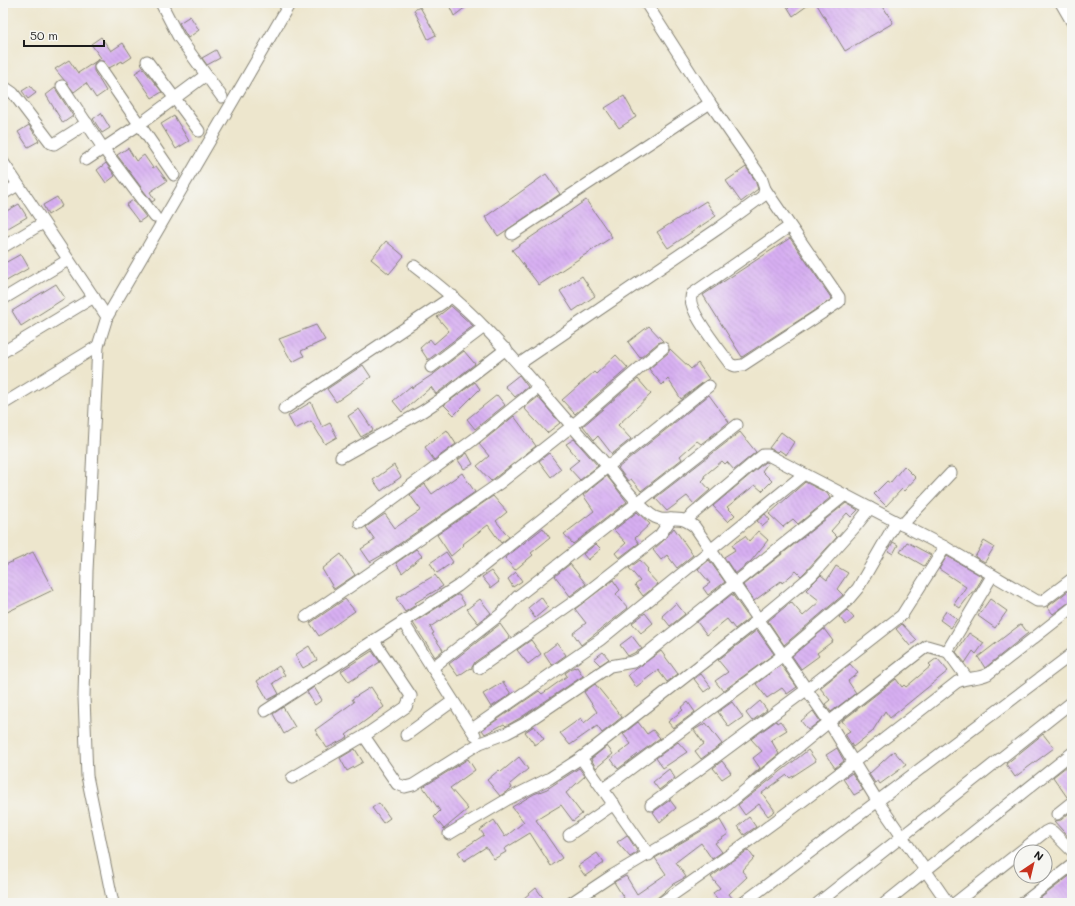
<svg xmlns="http://www.w3.org/2000/svg" width="1075" height="906" viewBox="0 0 1075 906" font-family="Mali,sans-serif">
<style>
.building{fill:url(#building-back-hatch)}
.lines{fill:none;stroke-linecap:round;stroke-linejoin:round}
.minor-casing{stroke:#848174;stroke-width:13}
.minor{stroke:#fff;stroke-width:11}
</style>
<defs>
<pattern id="building-back-hatch" width="6" height="6" patternUnits="userSpaceOnUse"><rect width="6" height="6" fill="#d7aff2"/><path d="M-1 5l2 2M0 0l6 6M5-1l2 2" fill="none" stroke="#b896cf"/></pattern>
</defs>
<rect width="100%" height="100%" fill="#f6f6f2"/>
<filter id="ink" filterUnits="userSpaceOnUse"><feTurbulence type="fractalNoise" baseFrequency=".025" numOctaves="2"/><feDisplacementMap in="SourceGraphic" scale="8" xChannelSelector="R" yChannelSelector="G"/><feConvolveMatrix kernelMatrix="1 2 1 2 8 2 1 2 1" color-interpolation-filters="sRGB"/></filter>
<filter id="wash" filterUnits="userSpaceOnUse"><feTurbulence type="fractalNoise" baseFrequency=".012" numOctaves="4" result="noise"/><feDisplacementMap in="SourceGraphic" scale="16" xChannelSelector="R" yChannelSelector="G"/><feGaussianBlur stdDeviation="0.9" result="paint"/><feColorMatrix in="noise" values="0 0 0 0 0 0 0 0 0 0 0 0 0 0 0 0 0 1.4 0 .05"/><feComposite in="paint" operator="in"/></filter>
<g filter="url(#wash)">
<rect width="100%" height="100%" fill="#ede6cd"/>
<g id="blocks">
<g class="building">
<polygon points="448,3 471,3 454,16"/>
<polygon points="785,3 811,3 793,16"/>
<polygon points="816,3 881,3 893,23 845,51"/>
<polygon points="420,7 436,35 428,39 414,10"/>
<polygon points="190,16 199,30 188,38 179,23"/>
<polygon points="101,37 111,51 123,43 132,57 123,63 122,61 109,68 103,61 96,61 94,64 94,71 106,91 96,98 86,83 74,92 55,69 69,60 78,73 101,58 91,44"/>
<polygon points="216,50 220,58 207,65 202,58"/>
<polygon points="143,68 162,92 152,98 135,73"/>
<polygon points="30,86 36,93 28,99 22,91"/>
<polygon points="55,88 73,116 63,123 46,95"/>
<polygon points="624,96 636,117 619,128 605,108"/>
<polygon points="101,113 110,128 102,133 93,119"/>
<polygon points="174,116 189,141 176,149 161,124"/>
<polygon points="29,125 39,141 28,147 18,132"/>
<polygon points="128,148 136,161 144,155 153,168 156,166 167,181 150,192 155,200 152,202 117,155"/>
<polygon points="106,163 115,176 106,183 97,170"/>
<polygon points="746,167 755,180 758,189 741,202 726,181"/>
<polygon points="546,174 560,194 498,236 485,217"/>
<polygon points="57,197 62,206 48,215 43,205"/>
<polygon points="133,200 146,217 139,222 126,205"/>
<polygon points="586,200 612,237 539,285 512,250"/>
<polygon points="706,201 716,216 668,248 657,232"/>
<polygon points="19,204 27,217 3,231 3,213"/>
<polygon points="790,238 832,299 742,357 703,295"/>
<polygon points="386,241 404,256 389,274 371,259"/>
<polygon points="21,254 29,268 3,283 3,264"/>
<polygon points="582,276 595,296 573,311 560,291"/>
<polygon points="56,284 65,298 21,326 12,311"/>
<polygon points="451,306 473,326 428,360 420,348 430,339 434,344 449,331 437,317"/>
<polygon points="316,325 325,340 301,351 304,356 292,362 279,339"/>
<polygon points="649,326 663,341 658,343 640,358 628,342"/>
<polygon points="670,349 691,369 698,363 709,379 705,381 681,399 668,379 662,385 649,369 668,353"/>
<polygon points="464,351 475,364 440,391 436,394 431,387 402,412 393,401 411,386 412,388 435,373"/>
<polygon points="616,355 628,368 575,414 562,400 594,372 596,374"/>
<polygon points="363,365 371,377 336,402 327,389"/>
<polygon points="519,375 528,387 515,397 505,386"/>
<polygon points="638,379 651,394 618,425 631,439 612,454 598,436 594,440 583,426"/>
<polygon points="475,382 480,389 454,415 444,405"/>
<polygon points="497,395 505,405 475,429 467,419"/>
<polygon points="709,395 729,422 701,444 697,441 680,456 682,459 641,491 631,479 628,481 618,468"/>
<polygon points="538,397 560,423 547,433 524,408"/>
<polygon points="311,402 322,427 330,423 337,437 325,444 311,421 295,429 288,416"/>
<polygon points="359,409 373,430 361,437 348,416"/>
<polygon points="514,416 536,446 491,481 477,466 489,456 479,444"/>
<polygon points="447,430 456,444 434,460 425,447"/>
<polygon points="740,432 756,452 734,470 727,462 725,464 722,461 704,476 705,478 702,481 710,490 694,504 687,496 667,511 655,498"/>
<polygon points="781,432 794,442 786,455 779,450 777,452 769,448"/>
<polygon points="574,439 598,466 580,480 569,468 579,460 566,444"/>
<polygon points="467,453 473,464 464,469 458,460"/>
<polygon points="549,453 561,469 551,477 539,461"/>
<polygon points="765,462 768,463 762,471 772,481 762,491 755,485 727,507 735,515 728,522 713,506"/>
<polygon points="394,465 401,477 381,491 373,480"/>
<polygon points="904,466 916,478 904,491 902,489 886,506 874,494 887,481 890,483"/>
<polygon points="462,473 475,492 389,551 370,562 361,549 375,540 366,527 385,514 395,528 421,510 410,495 425,484 432,494"/>
<polygon points="607,476 627,502 573,544 564,534 594,511 583,495"/>
<polygon points="805,482 827,493 830,498 798,524 793,519 783,527 769,514"/>
<polygon points="493,496 507,512 496,521 509,537 501,543 488,525 463,544 464,545 451,556 437,535"/>
<polygon points="846,503 858,510 851,517 847,513 831,531 837,537 806,571 801,576 796,571 782,583 781,581 754,601 743,585"/>
<polygon points="637,512 650,524 635,538 639,543 619,558 615,553 626,543 614,530"/>
<polygon points="765,514 770,520 763,526 757,521"/>
<polygon points="543,528 550,538 531,553 533,555 515,570 505,558"/>
<polygon points="674,528 693,555 677,568 667,555 661,560 653,550 664,540"/>
<polygon points="758,531 768,540 751,561 735,574 724,557 735,550 732,545 745,536 749,541"/>
<polygon points="984,541 994,547 985,562 975,557"/>
<polygon points="893,542 898,545 893,554 888,551"/>
<polygon points="907,542 931,555 924,566 900,552"/>
<polygon points="596,544 601,549 588,560 583,554"/>
<polygon points="416,549 422,556 402,573 396,563"/>
<polygon points="33,552 53,590 3,614 3,566"/>
<polygon points="446,552 453,562 437,573 430,563"/>
<polygon points="341,554 355,575 334,589 322,569"/>
<polygon points="947,556 983,577 974,592 972,592 960,608 954,604 966,587 939,569"/>
<polygon points="640,560 648,569 646,571 658,584 643,596 635,585 640,581 629,568"/>
<polygon points="709,560 725,582 708,595 703,588 710,583 698,569"/>
<polygon points="570,564 586,584 570,596 555,576"/>
<polygon points="836,566 848,573 837,589 843,595 784,645 768,621 791,602 803,616 820,601 806,590 821,575 827,580"/>
<polygon points="491,571 499,582 491,588 482,577"/>
<polygon points="516,572 522,581 513,587 508,579"/>
<polygon points="435,575 443,586 415,603 416,605 405,612 403,609 396,598"/>
<polygon points="613,580 620,590 616,594 628,608 581,645 573,633 586,623 575,609"/>
<polygon points="1072,588 1072,600 1053,614 1047,607"/>
<polygon points="732,594 749,618 735,629 727,619 707,635 697,622"/>
<polygon points="457,595 459,595 465,604 430,627 434,633 432,634 443,650 435,657 413,623"/>
<polygon points="541,597 548,607 535,618 528,608"/>
<polygon points="345,599 355,611 319,636 310,623"/>
<polygon points="480,599 491,613 478,623 467,609"/>
<polygon points="990,599 1007,611 995,628 978,616"/>
<polygon points="676,603 685,614 670,626 662,616"/>
<polygon points="847,610 854,618 846,625 839,617"/>
<polygon points="946,611 957,619 951,628 940,620"/>
<polygon points="645,613 653,623 641,633 632,623"/>
<polygon points="500,624 510,638 475,662 471,669 470,668 458,676 449,664"/>
<polygon points="902,624 917,640 910,646 896,629"/>
<polygon points="1021,624 1028,633 985,668 978,657"/>
<polygon points="824,629 833,641 817,653 819,656 801,669 792,656"/>
<polygon points="757,630 774,654 723,691 715,681 728,672 718,660"/>
<polygon points="969,633 984,643 976,654 973,651 965,663 956,652"/>
<polygon points="632,636 642,649 628,656 620,645"/>
<polygon points="531,640 541,654 528,664 517,650"/>
<polygon points="557,643 566,655 552,665 544,653"/>
<polygon points="309,646 317,660 303,668 295,655"/>
<polygon points="372,651 380,662 349,682 341,671"/>
<polygon points="661,651 678,674 667,682 658,670 636,687 628,675"/>
<polygon points="603,652 609,659 600,665 594,659"/>
<polygon points="937,658 948,671 890,718 885,711 872,732 853,747 845,734 850,731 842,721 896,679 902,687 904,685 906,687 931,666 929,664"/>
<polygon points="850,664 858,673 848,681 856,693 831,712 825,704 830,700 820,688"/>
<polygon points="781,665 797,687 787,694 782,688 767,698 756,684"/>
<polygon points="279,666 285,675 273,683 279,694 268,700 257,681"/>
<polygon points="574,667 575,668 577,667 583,676 520,718 506,726 504,724 485,734 482,730 539,691 542,694 567,676 565,673"/>
<polygon points="701,674 711,687 704,692 694,679"/>
<polygon points="503,682 511,694 491,707 483,694"/>
<polygon points="595,684 622,717 602,733 597,726 570,745 560,733 581,718 584,723 597,712 584,692"/>
<polygon points="314,687 322,700 315,705 307,692"/>
<polygon points="371,687 384,707 346,735 348,737 327,748 315,730 354,702 352,699"/>
<polygon points="760,701 767,710 752,721 746,713"/>
<polygon points="688,702 695,712 673,728 668,722 683,710 681,708"/>
<polygon points="732,702 743,717 729,727 718,712"/>
<polygon points="283,707 295,727 284,734 273,714"/>
<polygon points="813,711 820,721 808,730 801,721"/>
<polygon points="776,721 777,723 780,721 787,730 771,740 779,754 748,779 760,768 753,758 762,751 751,739"/>
<polygon points="638,722 647,734 653,730 660,738 618,769 611,759 631,744 623,734"/>
<polygon points="706,723 722,744 701,759 695,751 704,744 694,730"/>
<polygon points="534,726 544,739 535,745 525,732"/>
<polygon points="1043,734 1054,748 1015,777 1006,764"/>
<polygon points="678,742 687,752 663,768 656,758"/>
<polygon points="607,746 613,754 596,768 591,759"/>
<polygon points="837,748 844,761 835,768 826,755"/>
<polygon points="355,749 363,762 347,771 340,758"/>
<polygon points="808,750 816,761 790,778 787,775 762,793 775,811 768,816 759,804 745,815 738,805"/>
<polygon points="894,751 906,765 880,784 878,781 875,783 869,774"/>
<polygon points="519,757 528,769 510,784 512,788 500,796 487,780 499,770 501,772"/>
<polygon points="468,759 475,770 450,788 468,809 444,829 434,817 440,811 423,787"/>
<polygon points="722,761 731,773 722,779 713,768"/>
<polygon points="1072,762 1072,795 1067,797 1053,777"/>
<polygon points="579,768 585,776 566,793 582,814 573,821 561,805 536,820 562,858 551,866 530,833 504,849 506,852 494,859 486,847 464,861 458,852 484,835 480,830 494,820 505,837 524,822 512,807 534,794 547,789"/>
<polygon points="669,769 675,778 659,790 653,782"/>
<polygon points="852,773 863,790 854,795 843,779"/>
<polygon points="670,800 676,808 660,822 653,812"/>
<polygon points="379,803 390,818 383,823 372,808"/>
<polygon points="1069,813 1072,817 1072,841 1054,821 1061,820"/>
<polygon points="749,817 756,827 744,835 738,826"/>
<polygon points="720,820 728,834 715,843 722,852 712,859 701,843 676,862 686,877 673,884 655,900 650,903 617,903 624,898 614,882 626,876 637,894 666,874 655,858"/>
<polygon points="627,835 638,852 630,857 617,842"/>
<polygon points="748,850 754,858 742,871 747,877 729,894 736,903 720,903 713,893 720,888 711,877"/>
<polygon points="597,853 604,863 585,876 578,866"/>
<polygon points="1072,874 1072,903 1034,903"/>
<polygon points="536,888 547,903 518,903"/>
</g>
</g>
</g>
<g filter="url(#ink)">
<use href="#blocks" fill-opacity="0" stroke="#848174" stroke-width="1"/>
<g class="lines">
<g class="minor-casing">
<g id="minor">
<polyline points="161,3 178,36 222,97"/>
<polyline points="1061,3 1072,22"/>
<polyline points="147,61 199,131"/>
<polyline points="100,67 174,175"/>
<polyline points="3,86 13,93 51,143 54,144 87,123"/>
<polyline points="62,86 103,148 155,217"/>
<polyline points="86,160 140,124 206,75"/>
<polyline points="3,162 107,317"/>
<path d="M765,189L839,297V302L743,365L735,366L730,364C721,351 684,307 692,294L790,226"/>
<polyline points="3,194 18,185"/>
<polyline points="512,234 710,103"/>
<polyline points="3,247 43,223"/>
<path d="M414,266C439,285 463,305 485,328C524,368 558,412 596,453C614,472 629,497 650,514C666,527 675,510 695,527L829,722L878,802L948,903"/>
<polyline points="3,299 68,260"/>
<polyline points="3,352 94,297"/>
<polyline points="519,364 719,228 763,196 765,189 761,177 710,103 646,3"/>
<polyline points="431,367 484,327"/>
<polyline points="3,404 98,346"/>
<polyline points="284,409 453,296"/>
<polyline points="341,457 423,411 444,397 506,349"/>
<polyline points="686,520 758,459 763,455 768,455 945,547 1037,601 1043,601 1072,579"/>
<polyline points="360,523 473,440 539,387"/>
<polyline points="902,525 951,473"/>
<polyline points="306,617 500,483 572,426 663,348"/>
<polyline points="403,622 475,735"/>
<polyline points="432,668 501,614 518,596 737,425"/>
<polyline points="479,668 582,596 660,535 671,519"/>
<polyline points="967,678 948,652 949,648 992,576"/>
<polyline points="265,711 458,586 709,386"/>
<polyline points="472,729 600,640 804,474"/>
<polyline points="406,735 453,701"/>
<polyline points="364,736 397,784 405,787 413,785 480,743 507,733 524,724 610,666 633,662 641,658 845,495"/>
<polyline points="581,758 649,855"/>
<polyline points="292,778 364,736 406,707 411,696 374,641"/>
<polyline points="603,789 782,656 847,601 858,588 896,522"/>
<polyline points="651,805 806,690 902,615 945,547"/>
<polyline points="1057,814 1072,802"/>
<polyline points="449,834 508,799 550,778 581,758 758,620 811,576 855,527 870,508"/>
<polyline points="569,835 614,804"/>
<polyline points="113,903 87,776 84,697 87,571 98,346 107,317 290,3"/>
<polyline points="571,903 613,875 716,814 829,722 927,646 948,652"/>
<path d="M661,903C763,833 860,758 957,682C967,677 978,679 988,674L1072,608"/>
<polyline points="743,903 1072,654"/>
<polyline points="818,903 1072,702"/>
<polyline points="885,903 1072,753"/>
<polyline points="955,903 1045,832 1049,830 1053,832 1072,851"/>
<polyline points="1023,903 1072,865"/>
</g>
</g>
<use href="#minor" class="minor"/>
</g>
</g>
<rect width="1075" height="906" fill="none" stroke="#f6f6f2" stroke-width="16"/>
<g transform="translate(1033 864) rotate(35)"><circle r="19" fill="#f6f6f2" stroke="#9f9f9c"/>
<path d="M0-3L7 15L0 10L-7 15Z" fill="#c8321e"/>
<text y="-6" font-size="11" font-weight="bold" text-anchor="middle" fill="#1c1c1c">N</text>
</g>
<path d="M24 40v6h80v-6" fill="none" stroke="#1c1c1c" stroke-width="2"/>
<text x="30" y="40" font-size="12" fill="#1c1c1c" stroke="#f6f6f2" stroke-width="3" paint-order="stroke">50 m</text>
</svg>
